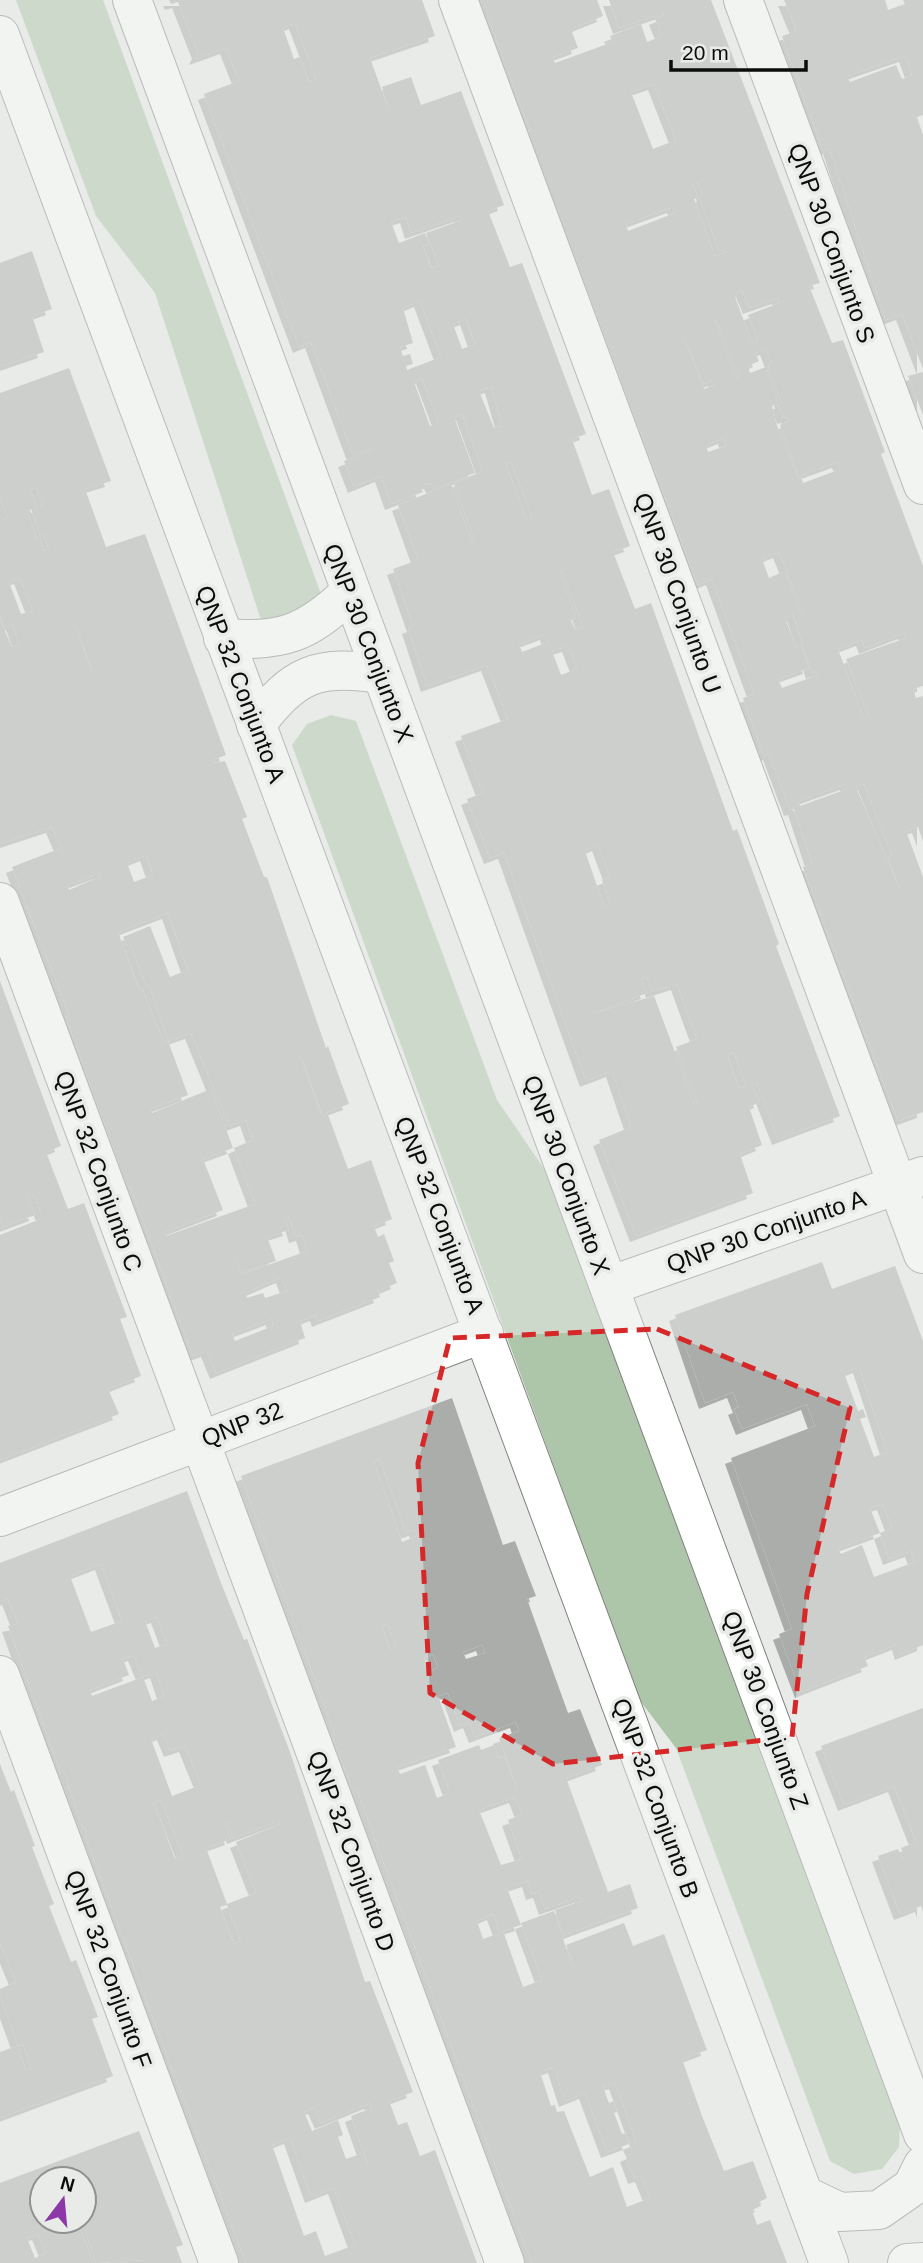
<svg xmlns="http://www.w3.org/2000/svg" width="923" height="2263" viewBox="0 0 923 2263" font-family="Helvetica,sans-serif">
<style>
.green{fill:#adc5a8}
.building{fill:#aaada9;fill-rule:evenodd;filter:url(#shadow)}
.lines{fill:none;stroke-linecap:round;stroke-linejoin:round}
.minor-casing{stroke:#80837f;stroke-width:40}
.minor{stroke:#fff;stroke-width:38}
.marked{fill:none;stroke:#d62828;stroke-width:5;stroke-dasharray:14 9;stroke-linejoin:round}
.labels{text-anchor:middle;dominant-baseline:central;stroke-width:7;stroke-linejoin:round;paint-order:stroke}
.street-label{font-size:24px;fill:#0b0c0b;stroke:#e8ebe8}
</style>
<defs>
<filter id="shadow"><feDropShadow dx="-6" dy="6" stdDeviation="0" flood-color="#0004"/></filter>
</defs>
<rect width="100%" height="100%" fill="#e8ebe8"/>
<g class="green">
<polygon points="16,0 103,0 321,594 318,605 269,623 260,617 155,293 96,216"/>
<polygon points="331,715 356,721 497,1100 547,1173 900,2119 899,2147 882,2169 854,2174 830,2161 676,1748 638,1698 292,745 307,724"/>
</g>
<g class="building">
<path d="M169,0H422L435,36L370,58L391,116L382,87L411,77L421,105L461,91L504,205L488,211L510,267L522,263L586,434L572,439L592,495L609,489L630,546L613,552L635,609L651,603L733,831L737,829L779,944L776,946L840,1116L778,1139L756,1082L752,1084L760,1102L749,1107L762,1145L740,1154L753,1193L636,1236L599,1140L631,1127L612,1071L586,1081L504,853L490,858L467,799L483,793L461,736L508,719L487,665L427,686L408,628L413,626L393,569L418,560L398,505L451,484L471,540L474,539L454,483L483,471L462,414L454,417L475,473L433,489L430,483L420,486L423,492L391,504L381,476L354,487L344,461L372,451L371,449L353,455L311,342L299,347L204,94L239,81L226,48L195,59L198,53L178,2L171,4ZM295,23L316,79L309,82L300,57L294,59L283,28ZM460,216L462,220L426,233L439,266L431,268L423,246L429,245L425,233L399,243L391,222L406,217L411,233ZM420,301L441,357L407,370L406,366L413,364L410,354L403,356L400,347L413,343L403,308ZM466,319L475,344L462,349L453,324ZM422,378L439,423L430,426L414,382ZM491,387L502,426L494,428L479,391ZM511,462L532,517L527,520L506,464ZM562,570L583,627L575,629L571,620L576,618L560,571ZM546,634L548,642L522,652L519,644ZM568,646L577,669L561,675L552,651ZM598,845L610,877L602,880L610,904L604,906L585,851ZM647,977L652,992L677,984L697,1039L676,1047L698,1104L695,1106L654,996L591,1014L647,993L641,979ZM734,1052L746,1086L739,1088L727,1055Z"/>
<path d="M478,0H597L603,16L578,26L579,29L572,32L578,48L553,57L555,63L613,42L610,36L641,24L647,42L662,36L655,19L664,15L663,13L619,28L609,0H711L820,283L809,286L832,343L843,340L885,452L881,454L923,566V686L913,689L916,698L923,696V795L909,761L923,795V841L918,827L906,831L923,877V1112L898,1121L803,867L812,864L794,809L790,810L769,754L764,756L743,698L754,694L712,579L698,585L549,189L547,190L526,132L530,130L488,17L484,18ZM654,84L676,140L653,149L631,92ZM698,183L703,196L699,197L718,248L719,251L725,249L726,252L715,256L694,199L698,198L693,184ZM673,207L675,213L628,231L626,224ZM742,291L749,308L778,298L779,303L748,315L758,340L752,343L734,294ZM715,320H717L739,377L736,378ZM680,328L704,384L714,380L715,385L704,389ZM766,349L772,365L768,366L781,403H778L766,367L750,373L748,366L759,361L755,353ZM778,404L783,418L787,417L789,421L780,425L799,476L838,462L841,469L803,483L801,477L798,478L777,426L772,406ZM724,438L726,446L708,452L706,445ZM779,552L803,611L800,612L785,571L769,578L762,559ZM793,615L812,673L817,671L818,675L782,688L778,679L809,668L801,646L796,647L785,618ZM904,633L906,638L846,659L868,715L863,717L838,649L862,640L865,648ZM846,784L847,789L800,806L798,801ZM864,784L892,856L888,858L903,897L856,787Z"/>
<path d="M784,0H885L888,10L905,4L903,0H923V115L917,117L923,135V369L902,314L886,320L829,148L823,151L782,36L797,31ZM905,56L912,75L902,79L896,65L850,82L847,76Z"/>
<polygon points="32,251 52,309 32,316 44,352 0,367 0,263"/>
<path d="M69,368L111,481L85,489L106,547L145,534L226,755L213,760L214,763L225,761L247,817L242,819L264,877H267L326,1048L328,1046L349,1104L327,1112L348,1169L371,1160L392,1219L374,1226L378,1237L384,1234L394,1261L389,1263L397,1283L378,1291L380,1297L318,1321L316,1315L300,1321L305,1338L216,1373L207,1351L193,1356L130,1186L127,1187L66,1017L69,1015L12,867L61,848L52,827L0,844V620L12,647L19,644L12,624L4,627L0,615V521L7,518L0,498V393ZM36,487L43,505L37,507L30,490ZM31,509L40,535L43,534L49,549L44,551L40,538L37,539L27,511ZM20,578L33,611L21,614L9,582ZM73,623H76L96,682ZM146,855L153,875L134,882L127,863ZM100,873L101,876L69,890L67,885ZM168,913L188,970L170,977L150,926L123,937L126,945L130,943L146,986L149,985L168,1041L191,1033L229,1126L246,1120L253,1140L234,1148L255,1204L166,1236L165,1232L223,1210L203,1159L233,1148L211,1089L152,1113L150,1109L188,1095L168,1041L164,1043L142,988L139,989L118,932ZM300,1057H302L322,1114H321ZM289,1217L295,1237L302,1235L307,1251L241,1275L232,1248L241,1273L276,1261L267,1237L289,1230L285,1218ZM282,1277L287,1291L265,1298L263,1293L247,1298L245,1293ZM272,1319L273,1326L235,1341L232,1334Z"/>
<polygon points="923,372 923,415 908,376"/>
<polygon points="0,981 61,1146 46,1152 68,1209 84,1203 127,1317 120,1319 141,1376 108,1389 119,1414 0,1460 0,1235 43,1218 34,1195 28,1197 35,1215 3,1227 0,1218"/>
<path d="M822,1262L832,1289L895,1266L923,1341V1645L901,1654L898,1644L864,1657L868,1666L801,1692L779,1634L792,1629L731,1458L815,1426L807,1404L742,1429L734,1409L739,1407L733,1392L705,1403L675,1315ZM859,1367L887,1452L874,1457L860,1419L866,1417L863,1409L858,1411L844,1373ZM883,1504L892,1528L880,1533L870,1508ZM880,1533L889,1559L911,1551L915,1562L874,1577L862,1545L841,1554L838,1548Z"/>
<path d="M452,1398L503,1545L515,1541L536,1596L527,1599L568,1713L580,1709L602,1765L566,1778L608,1892L630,1884L638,1908L564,1935L555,1910L582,1901L580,1897L545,1909L539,1892L532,1894L528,1881L507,1888L521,1925L503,1931L523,1987L542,1980L521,1923L554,1911L573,1969L575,1967L566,1945L624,1923L633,1946L664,1934L707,2050L682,2059L702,2116L724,2171L753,2161L767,2198L759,2202L761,2206L752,2210L757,2225L770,2220L787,2263H532L525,2246L357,1790L353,1791L332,1736L335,1735L241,1476ZM380,1459L406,1533L415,1530L417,1536L402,1542L374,1462ZM387,1623L396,1647L390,1649L382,1626ZM482,1645L485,1653L466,1659L463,1652ZM433,1654L438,1667L429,1672L424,1658ZM448,1693L460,1726L469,1722L475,1737L516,1722L519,1731L499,1738L520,1796L504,1756L499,1758L494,1745L481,1750L479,1745L438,1760L450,1793L437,1798L425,1765L400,1774L397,1767L456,1747L438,1696ZM515,1797L522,1815L508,1820L522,1859L501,1865L479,1810ZM493,1914L500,1933L483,1939L477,1921ZM554,2067L565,2101L585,2093L607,2152L629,2144L625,2133L622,2134L614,2113L617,2112L614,2101L609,2103L603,2087L615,2083L636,2141L629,2144L633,2153L626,2156L634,2178L641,2176L650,2198L627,2207L613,2167L590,2177L564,2111L557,2112L555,2105L551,2106L540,2072Z"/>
<path d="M187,1491L221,1583L244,1640L247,1639L290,1752L365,1982L370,1981L413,2092L389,2101L398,2125L407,2122L420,2156L435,2150L477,2263H246L146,2000L85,1835L86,1828L83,1829L64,1773H61L8,1626L18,1624L8,1599L0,1601V1563ZM101,1564L122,1621L91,1632L70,1576ZM157,1617L167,1644L155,1648L145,1621ZM134,1655L143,1677L92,1696L90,1690L129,1675L123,1659ZM156,1672L164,1696L152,1701L143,1677ZM163,1734L170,1751L185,1746L201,1785L172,1796L151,1739ZM161,1800L183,1856L175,1859L154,1802ZM279,1821L280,1824L236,1842L256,1893L227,1904L206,1848L231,1839L225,1824L228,1823L233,1838ZM227,1905L241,1941L234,1944L220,1907ZM370,2103L372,2108L351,2116L371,2173L363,2153L346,2159L338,2137L343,2135L338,2120L312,2131L304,2112L314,2108L321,2123ZM290,2138L311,2197L334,2188L355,2245L325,2256L316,2231L304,2236L272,2145Z"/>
<polygon points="923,1708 923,1912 921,1906 900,1914 878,1856 898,1849 902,1858 905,1856 901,1848 916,1842 894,1786 844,1805 821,1746"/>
<polygon points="0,1764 11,1792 14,1790 35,1846 32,1847 54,1904 49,1906 71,1962 76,1960 98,2017 92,2019 113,2076 0,2118 0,2052 17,2046 26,2070 31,2068 23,2044 18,2046 0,1996 0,1989 16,1982 0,1943"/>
<path d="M139,2131L183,2245L176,2247L182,2263H142V2260L96,2263L82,2221L84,2179H42V2221H78L93,2263H0V2183ZM38,2234L46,2253L35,2258L27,2238Z"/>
</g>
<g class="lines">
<g class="minor-casing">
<g id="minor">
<polyline points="132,0 923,2134"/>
<polyline points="458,0 923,1254"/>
<polyline points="743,0 923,485"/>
<polyline points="0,35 829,2263"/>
<path d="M223,638C281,643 309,633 350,592"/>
<path d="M256,725C293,674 318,664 380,674"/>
<polyline points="0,902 505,2263"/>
<polyline points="609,1286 923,1176"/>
<polyline points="0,1517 484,1333"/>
<polyline points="0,1675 219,2263"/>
<polyline points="804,2195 840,2212 879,2210 912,2187 923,2165"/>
<polyline points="907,2263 923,2262"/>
</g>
</g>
<use href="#minor" class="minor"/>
</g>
<path d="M0 0H923V2263H0ZM657,1329L850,1408L807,1594L792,1737L553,1764L430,1693L418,1463L450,1338Z" fill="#e8ebe8" fill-opacity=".55" fill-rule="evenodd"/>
<path class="marked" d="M657,1329L850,1408L807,1594L792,1737L553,1764L430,1693L418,1463L450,1338Z"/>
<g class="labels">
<g class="street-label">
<text transform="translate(832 243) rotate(70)">QNP 30 Conjunto S</text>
<text transform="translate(678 593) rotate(70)">QNP 30 Conjunto U</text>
<text transform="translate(369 643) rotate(69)">QNP 30 Conjunto X</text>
<text transform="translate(241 684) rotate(69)">QNP 32 Conjunto A</text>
<text transform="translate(99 1171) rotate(70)">QNP 32 Conjunto C</text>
<text transform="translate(567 1175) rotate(70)">QNP 30 Conjunto X</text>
<text transform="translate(440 1215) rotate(69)">QNP 32 Conjunto A</text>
<text transform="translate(766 1231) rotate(-19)">QNP 30 Conjunto A</text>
<text transform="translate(242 1424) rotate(-21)">QNP 32</text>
<text transform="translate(766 1710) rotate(70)">QNP 30 Conjunto Z</text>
<text transform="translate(656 1798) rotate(70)">QNP 32 Conjunto B</text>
<text transform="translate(352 1851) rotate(70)">QNP 32 Conjunto D</text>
<text transform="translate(109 1969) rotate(70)">QNP 32 Conjunto F</text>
</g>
</g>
<g transform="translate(63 2200) rotate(16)"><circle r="33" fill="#e8ebe8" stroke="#909290" stroke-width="2"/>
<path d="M0-5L12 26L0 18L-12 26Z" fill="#8c39a7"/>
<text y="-10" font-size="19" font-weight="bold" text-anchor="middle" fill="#0b0c0b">N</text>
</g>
<path d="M671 60v10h135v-10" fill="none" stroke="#0b0c0b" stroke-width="3.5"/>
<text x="682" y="60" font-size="21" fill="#0b0c0b" stroke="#e8ebe8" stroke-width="5" paint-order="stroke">20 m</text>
</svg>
